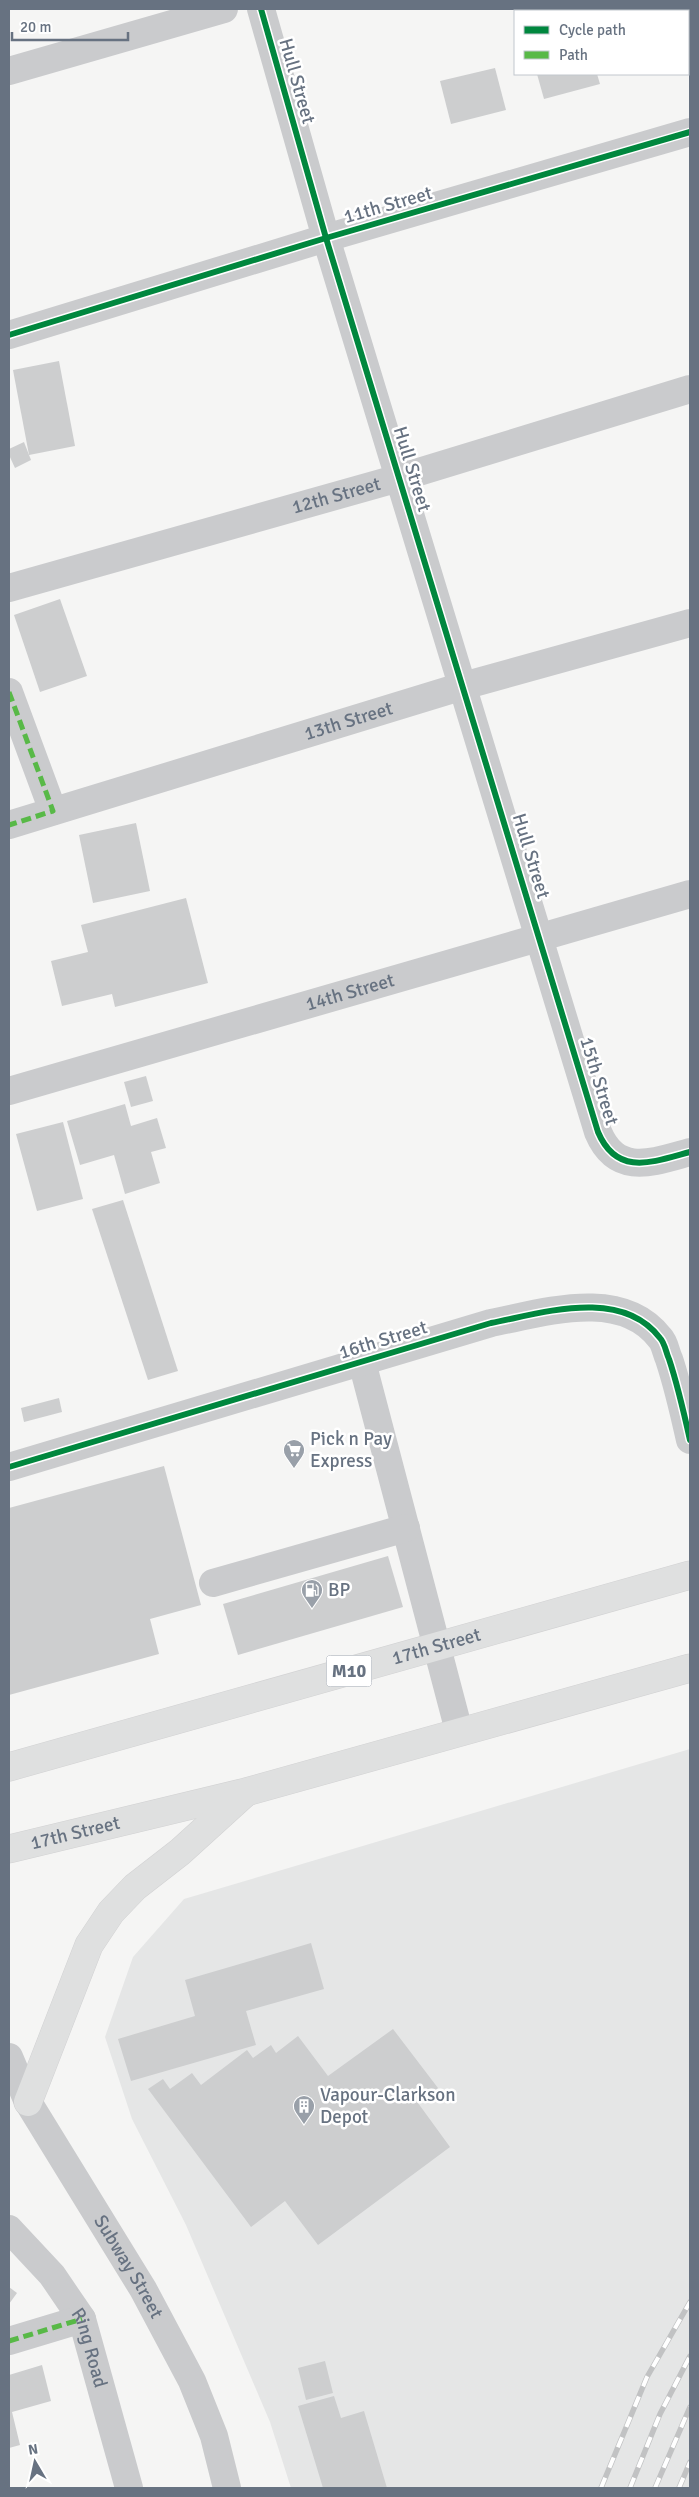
<svg xmlns="http://www.w3.org/2000/svg" width="699" height="2497" viewBox="0 0 699 2497" font-family="Signika,sans-serif">
<style>
.built{fill:#e5e6e6}
.building{fill:#cdcecf}
.lines{fill:none;stroke-linecap:round;stroke-linejoin:round}
.major-casing{stroke:#d2d2d3;stroke-width:29}
.minor{stroke:#cacbcd;stroke-width:28}
.major{stroke:#dfe0e0;stroke-width:28}
.rail-casing{stroke:#c1c2c3;stroke-width:5.5}
.rail{stroke:#fff;stroke-width:4;stroke-dasharray:11;stroke-linecap:butt}
.quiet{stroke:#58b947;stroke-width:5;stroke-dasharray:10 5;stroke-linecap:butt}
.cycleway-casing{stroke:#fff;stroke-width:9}
.cycleway{stroke:#00873e;stroke-width:6}
.labels{text-anchor:middle;dominant-baseline:central;stroke-width:5;stroke-linejoin:round;paint-order:stroke}
.shield{fill:#fff;stroke:#959ca7;stroke-width:1}
.shield-label{font-size:18px;font-weight:bold;fill:#677281}
.street-label{font-size:19px;fill:#677281;stroke:#fff}
.poi-label{font-size:19px;fill:#677281;stroke:#fff;text-anchor:start}
</style>
<rect width="100%" height="100%" fill="#f5f5f4"/>
<polygon class="built" points="690,1749 690,2488 291,2488 270,2422 186,2225 132,2119 105,2037 133,1957 184,1899"/>
<g class="building">
<polygon points="495,68 506,110 451,124 440,81"/>
<polygon points="537,74 597,74 600,84 544,99"/>
<polygon points="59,361 75,446 29,455 13,370"/>
<polygon points="24,442 31,460 15,468 9,455 9,449"/>
<polygon points="60,599 87,676 40,692 14,615"/>
<polygon points="136,823 150,891 93,903 79,835"/>
<polygon points="186,898 208,983 115,1007 112,994 62,1006 51,961 88,952 81,925"/>
<polygon points="146,1076 153,1101 131,1107 124,1082"/>
<polygon points="125,1104 131,1126 157,1118 166,1148 151,1152 160,1183 125,1194 114,1155 80,1165 67,1121"/>
<polygon points="63,1122 83,1199 37,1211 16,1134"/>
<polygon points="123,1200 178,1371 148,1380 92,1209"/>
<polygon points="59,1398 62,1412 24,1422 21,1408"/>
<polygon points="164,1466 201,1605 150,1619 159,1654 9,1695 9,1508"/>
<polygon points="388,1556 403,1607 238,1655 223,1604"/>
<polygon points="311,1943 324,1989 246,2011 256,2045 131,2081 118,2039 195,2016 185,1980"/>
<polygon points="393,2029 438,2088 418,2103 450,2147 318,2245 285,2201 251,2227 148,2089 163,2079 170,2089 192,2073 201,2085 247,2050 253,2058 271,2045 276,2053 298,2036 328,2076"/>
<polygon points="9,2287 17,2293 9,2304"/>
<polygon points="325,2361 333,2393 306,2400 298,2368"/>
<polygon points="42,2365 51,2401 12,2412 20,2445 9,2448 9,2375"/>
<polygon points="334,2396 341,2418 364,2411 387,2488 323,2488 298,2406"/>
</g>
<g class="lines">
<g class="major-casing">
<g id="major">
<path id="s6" d="M9,1767L690,1575"/>
<path id="s7" d="M9,1849L246,1792L690,1668"/>
<polyline points="28,2102 89,1945 111,1912 135,1887 180,1852 245,1793"/>
</g>
</g>
<g class="minor">
<path d="M261,9L326,238L598,1132C617,1177 653,1162 690,1152"/>
<polyline points="9,71 224,9"/>
<polyline points="9,335 326,238 690,132"/>
<path id="s1" d="M9,588L399,478L690,389"/>
<polyline points="9,692 53,811"/>
<path id="s2" d="M9,825L463,686L690,623"/>
<path id="s3" d="M9,1091L690,894"/>
<polyline points="362,1362 459,1731"/>
<path d="M9,1467L491,1323C543,1313 621,1287 660,1338C665,1343 666,1353 669,1359C678,1386 684,1413 690,1440"/>
<polyline points="213,1583 406,1528"/>
<path id="s4" d="M9,2057L28,2102L143,2289L192,2381L214,2436L227,2488"/>
<path id="s5" d="M9,2229L52,2275L82,2319L129,2488"/>
<polyline points="9,2341 82,2319"/>
</g>
<use href="#major" class="major"/>
<g class="rail-casing">
<g id="rail">
<polyline points="601,2488 647,2377 690,2302"/>
<polyline points="630,2488 660,2414 690,2356"/>
<polyline points="655,2488 690,2407"/>
<polyline points="679,2488 690,2462"/>
</g>
</g>
<use href="#rail" class="rail"/>
<g class="quiet">
<polyline points="9,692 53,811 9,825"/>
<polyline points="9,2341 82,2319"/>
</g>
<g class="cycleway-casing">
<g id="cycleway">
<path d="M261,9L326,238L598,1132C617,1177 653,1162 690,1152"/>
<polyline points="9,335 326,238 690,132"/>
<path d="M9,1467L491,1323C543,1313 621,1287 660,1338C665,1343 666,1353 669,1359C678,1386 684,1413 690,1440"/>
</g>
</g>
<use href="#cycleway" class="cycleway"/>
</g>
<defs>
<g id="supermarket-pin" transform="scale(1.125)"><path d="M0 17L-7.5 6A9.5 9.5 0 1 1 7.5 6Z" fill="#99a0a9" stroke="#fff"/><path d="M-6-5.5h2.5l.6 2H6L4.5 2H-2.5L-4.4-4H-6ZM-1.5 3.2a1.3 1.3 0 1 0 .1 0ZM3 3.2a1.3 1.3 0 1 0 .1 0Z" fill="#fff"/></g>
<g id="fuel-pin" transform="scale(1.125)"><path d="M0 17L-7.5 6A9.5 9.5 0 1 1 7.5 6Z" fill="#99a0a9" stroke="#fff"/><path d="M-5.5-6h7V0h2V4h1.3V-2.5L3-4.5l.8-.8L6-3V5H2.5V1h-1V6h-7ZM-4.2-4.7v3.2H.2V-4.7Z" fill="#fff"/></g>
<g id="building-pin" transform="scale(1.125)"><path d="M0 17L-7.5 6A9.5 9.5 0 1 1 7.5 6Z" fill="#99a0a9" stroke="#fff"/><path d="M-4-6H4V6H1V3H-1V6H-4ZM-2.5-4.3h1.7v1.8h-1.7ZM.8-4.3h1.7v1.8H.8ZM-2.5-1h1.7V.8h-1.7ZM.8-1h1.7V.8H.8Z" fill="#fff"/></g>
</defs>
<g fill-rule="evenodd">
<use href="#supermarket-pin" x="294" y="1450"/>
<use href="#fuel-pin" x="312" y="1590"/>
<use href="#building-pin" x="304" y="2106"/>
</g>
<g class="labels">
<rect class="shield" x="326.5" y="1655.5" width="45" height="31" rx="4"/>
<g class="shield-label">
<text x="349" y="1671">M10</text>
</g>
<g class="street-label">
<text transform="translate(297 81) rotate(74)">Hull Street</text>
<text transform="translate(388 205) rotate(-16)">11th Street</text>
<text transform="translate(412 469) rotate(73)">Hull Street</text>
<text stroke="none"><textPath href="#s1" startOffset="340">12th Street</textPath></text>
<text stroke="none"><textPath href="#s2" startOffset="355">13th Street</textPath></text>
<text transform="translate(531 856) rotate(73)">Hull Street</text>
<text stroke="none"><textPath href="#s3" startOffset="355">14th Street</textPath></text>
<text transform="translate(599 1081) rotate(73)">15th Street</text>
<text transform="translate(383 1340) rotate(-17)">16th Street</text>
<text stroke="none"><textPath href="#s6" startOffset="444">17th Street</textPath></text>
<text stroke="none"><textPath href="#s7" startOffset="68">17th Street</textPath></text>
<text stroke="none"><textPath href="#s4" startOffset="242">Subway Street</textPath></text>
<text stroke="none"><textPath href="#s5" startOffset="146">Ring Road</textPath></text>
</g>
<g class="poi-label">
<text x="310" y="1439">Pick n Pay<tspan x="310" dy="22">Express</tspan></text>
<text x="328" y="1590">BP</text>
<text x="320" y="2095">Vapour-Clarkson<tspan x="320" dy="22">Depot</tspan></text>
</g>
</g>
<rect width="699" height="2497" fill="none" stroke="#677281" stroke-width="20"/>
<rect x="514" y="10" width="175" height="65" fill="#ffffff" stroke="#c2c7cd"/>
<rect x="524" y="26" width="25" height="8" fill="#00873e" stroke="#c2c7cd"/>
<text x="559" y="35" font-size="15" fill="#677281">Cycle path</text>
<rect x="524" y="51" width="25" height="8" fill="#58b947" stroke="#c2c7cd"/>
<text x="559" y="60" font-size="15" fill="#677281">Path</text>
<g transform="translate(35 2462) rotate(351)" stroke="#ffffff" stroke-width="4" paint-order="stroke">
<path d="M0-4L9 19L0 12L-9 19Z" fill="#677281"/>
<text y="-8" font-size="14" font-weight="bold" text-anchor="middle" fill="#677281">N</text>
</g>
<path d="M12 32v8h116v-8" fill="none" stroke="#677281" stroke-width="2.5"/>
<text x="20" y="32" font-size="15" fill="#677281" stroke="#ffffff" stroke-width="4" paint-order="stroke">20 m</text>
</svg>
